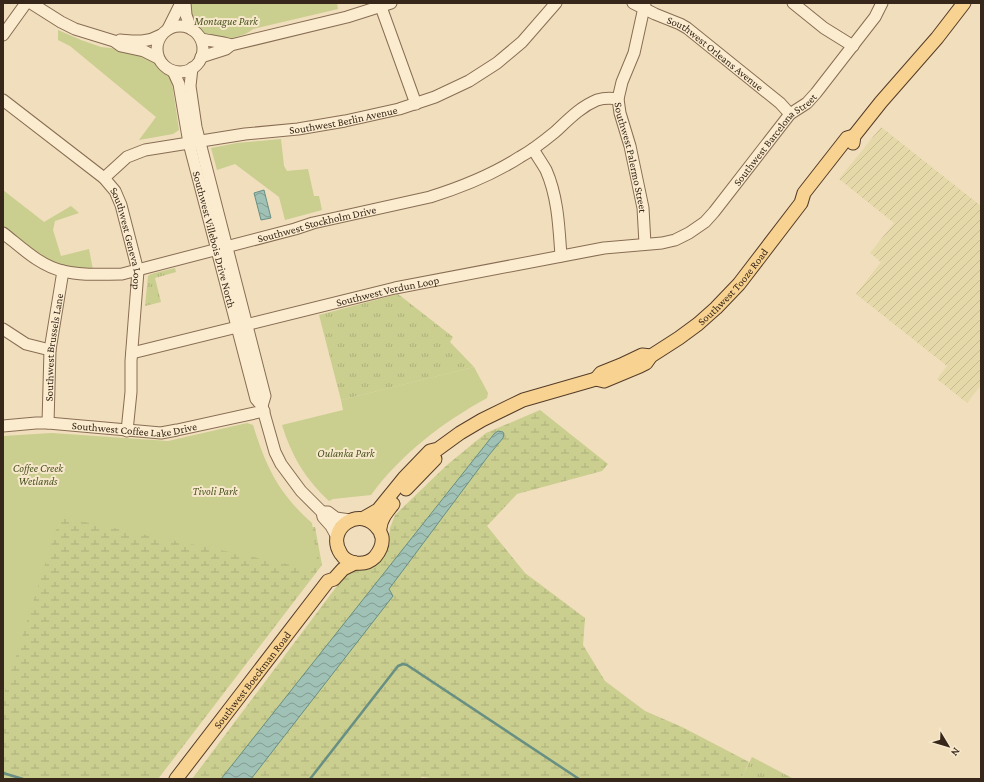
<svg xmlns="http://www.w3.org/2000/svg" width="984" height="782" viewBox="0 0 984 782" font-family="'Crimson Pro',serif">
<style>
.farmland{fill:url(#farmland-furrows)}
.grass{fill:url(#grass-tufts)}
.wetland{fill:url(#wetland-marsh)}
.green{fill:#cace8f}
.water{fill:url(#water-waves);stroke:#678f83}
.lines{fill:none;stroke-linecap:round;stroke-linejoin:round}
.stream{stroke:#678f83;stroke-width:2.5}
.minor-casing{stroke:#886d54;stroke-width:13}
.major-casing{stroke:#553c29;stroke-width:15}
.minor{stroke:#fbeccf;stroke-width:11}
.major{stroke:#f7d290;stroke-width:13}
.labels{text-anchor:middle;dominant-baseline:central;stroke-width:4;stroke-linejoin:round;paint-order:stroke}
.park-label{font-size:11px;font-style:italic;fill:#4a5420;stroke:#f7e8cc}
.street-label{font-size:11px;fill:#37271a;stroke:#f7e8cc}
</style>
<defs>
<pattern id="farmland-furrows" width="10" height="10" patternUnits="userSpaceOnUse"><rect width="10" height="10" fill="#e6d9a9"/><path d="M-1 1l2-2M0 10L10 0M9 11l2-2" fill="none" stroke="#c6ba91"/></pattern>
<pattern id="grass-tufts" width="24" height="20" patternUnits="userSpaceOnUse"><rect width="24" height="20" fill="#cace8f"/><path d="M3 7l-1-3M5 7V3M7 7l1-3M15 17l-1-3M17 17v-4M19 17l1-3" fill="none" stroke="#aeb17b"/></pattern>
<pattern id="wetland-marsh" width="20" height="14" patternUnits="userSpaceOnUse"><rect width="20" height="14" fill="#cace8f"/><path d="M1 5h8M5 5V1M11 12h8M15 12V8" fill="none" stroke="#aeb17b"/></pattern>
<pattern id="water-waves" width="16" height="10" patternUnits="userSpaceOnUse"><rect width="16" height="10" fill="#a0c1b5"/><path d="M0 5q4-4 8 0t8 0" fill="none" stroke="#839d92"/></pattern>
</defs>
<rect width="100%" height="100%" fill="#f0debc"/>
<polygon class="farmland" points="881,127 981,206 981,385 967,403 937,379 947,366 856,294 881,262 870,253 894,223 839,179"/>
<g class="grass">
<polygon points="175,268 176,272 155,278 161,302 145,306 148,276 151,274"/>
<polygon points="398,294 453,337 450,342 474,367 341,400 319,315"/>
<polygon points="752,757 794,779 739,779 742,777"/>
</g>
<g class="wetland">
<polygon points="540,410 608,464 602,471 517,494 487,526 525,573 585,618 583,645 605,681 645,711 682,727 749,762 742,777 739,779 439,779 422,777 420,779 192,779 343,578 352,570 365,569 384,555 388,545 390,528 395,515 447,465 486,433"/>
<polygon points="3,449 311,527 315,527 322,565 158,779 3,779"/>
</g>
<g class="green">
<path d="M188,3H337L338,9L253,29C241,40 204,45 195,27C192,20 190,11 188,3Z"/>
<polygon points="58,30 81,40 101,47 128,50 150,56 171,76 179,130 173,134 139,140 156,117 70,46 58,40"/>
<polygon points="281,139 284,166 287,171 308,169 314,196 319,196 322,210 285,220 279,197 235,164 217,170 211,148 237,143"/>
<polygon points="3,190 44,222 71,206 79,213 55,221 53,230 61,256 89,249 93,270 72,270 48,262 3,228"/>
<path d="M474,367L488,393L487,398C442,423 402,453 371,495L333,499L329,501C306,480 291,455 282,425L343,410L341,400Z"/>
<path d="M247,423L253,425C266,467 279,494 312,523L317,561L311,569L60,517L3,697V436L52,433L168,441Z"/>
</g>
<g class="water">
<polygon points="264,190 271,218 261,220 254,193"/>
<polygon points="498,431 503,432 504,434 503,438 489,455 389,589 393,596 251,779 221,779 494,434"/>
</g>
<g class="lines">
<g class="stream">
<polyline points="3,773 23,779"/>
<polyline points="310,779 398,666 403,664 407,665 579,779"/>
</g>
<g class="minor-casing">
<g id="minor">
<polyline points="31,3 61,22 75,29 114,41 121,46 144,51 158,58"/>
<polyline points="185,3 186,15 191,29"/>
<path id="s1" d="M633,3L655,14L680,24L687,28L780,103L790,114"/>
<path id="s2" d="M645,3L634,53L622,82L618,99L620,113L630,146L643,208L645,244"/>
<polyline points="793,3 824,28 853,46"/>
<polyline points="381,7 416,104"/>
<circle cx="180" cy="49" r="23"/>
<polyline points="168,29 181,3"/>
<polyline points="3,35 26,3"/>
<path d="M201,39C211,41 222,42 231,45"/>
<path d="M120,40C136,41 147,43 161,35"/>
<polyline points="201,57 226,49 231,45 347,17 391,3"/>
<polyline points="192,68 190,86 196,127 265,396 262,406"/>
<path id="s3" d="M173,71L179,84L189,143L256,399L262,406L275,452L281,464L301,491L322,512L323,517L331,526L337,537"/>
<path id="s4" d="M3,100L104,178L115,191L121,205L138,271L131,361V392L127,431"/>
<path d="M533,149C537,156 542,163 546,170C558,197 559,228 561,256"/>
<path id="s5" d="M104,178L127,157L145,150L245,134L298,129L345,121L399,109L435,97L469,81L497,63L522,42L556,3"/>
<path id="s6" d="M3,233C21,247 40,266 63,271C82,276 103,274 122,274L295,229L313,223L430,197C462,187 492,175 520,157C533,150 544,141 555,132C568,120 580,107 597,100C604,98 611,98 618,99"/>
<polyline points="3,329 26,344 50,350"/>
<path id="s7" d="M132,353L395,288L604,248L662,243L675,240L689,233L705,222L714,212L790,114L807,103L816,93L875,17L882,3"/>
<path id="s8" d="M48,423L50,350L63,271"/>
<path id="s9" d="M3,426L36,423H48L161,433L177,430L264,411"/>
<polyline points="322,512 328,512 336,518 350,520"/>
</g>
</g>
<g class="major-casing">
<g id="major">
<polyline points="853,143 854,136 881,102 937,38 964,3"/>
<polyline points="596,379 601,373 621,365 642,355 651,356"/>
<polyline points="406,489 435,459"/>
<path id="s10" d="M364,518L378,510L404,478L430,451L438,449L460,433L482,420L523,400L596,379L604,381L640,366L646,363L651,356L679,338L698,324L716,308L739,284L801,203L804,193L847,138L854,136"/>
<path d="M379,530C361,503 324,529 341,554C344,559 350,562 356,563C363,564 370,562 375,557C380,551 383,544 382,537C381,534 379,531 380,528C381,518 387,512 393,504"/>
<path id="s11" d="M176,779L328,581L334,579L343,569L355,563"/>
</g>
</g>
<use href="#minor" class="minor"/>
<use href="#major" class="major"/>
</g>
<g class="labels">
<g class="park-label">
<text x="226" y="21">Montague Park</text>
<text x="346" y="453">Oulanka Park</text>
<text x="38" y="468">Coffee Creek<tspan x="38" dy="13">Wetlands</tspan></text>
<text x="215" y="491">Tivoli Park</text>
</g>
<g class="street-label">
<text stroke="none"><textPath href="#s1" startOffset="97">Southwest Orleans Avenue</textPath></text>
<text stroke="none"><textPath href="#s5" startOffset="251">Southwest Berlin Avenue</textPath></text>
<text stroke="none"><textPath href="#s7" startOffset="699">Southwest Barcelona Street</textPath></text>
<text stroke="none"><textPath href="#s2" startOffset="160">Southwest Palermo Street</textPath></text>
<text stroke="none"><textPath href="#s6" startOffset="332">Southwest Stockholm Drive</textPath></text>
<text stroke="none"><textPath href="#s4" startOffset="194">Southwest Geneva Loop</textPath></text>
<text stroke="none"><textPath href="#s3" startOffset="174">Southwest Villebois Drive North</textPath></text>
<text stroke="none"><textPath href="#s10" startOffset="448">Southwest Tooze Road</textPath></text>
<text stroke="none"><textPath href="#s7" startOffset="263">Southwest Verdun Loop</textPath></text>
<text stroke="none"><textPath href="#s8" startOffset="76">Southwest Brussels Lane</textPath></text>
<text stroke="none"><textPath href="#s9" startOffset="132">Southwest Coffee Lake Drive</textPath></text>
<text stroke="none"><textPath href="#s11" startOffset="125">Southwest Boeckman Road</textPath></text>
</g>
</g>
<rect width="984" height="782" fill="none" stroke="#37271a" stroke-width="8"/>
<g transform="translate(948 746) rotate(128)" stroke="#f7e8cc" stroke-width="3" paint-order="stroke">
<path d="M0-3L7 15L0 10L-7 15Z" fill="#37271a"/>
<text y="-6" font-size="11" font-weight="bold" text-anchor="middle" fill="#37271a">N</text>
</g>
</svg>
